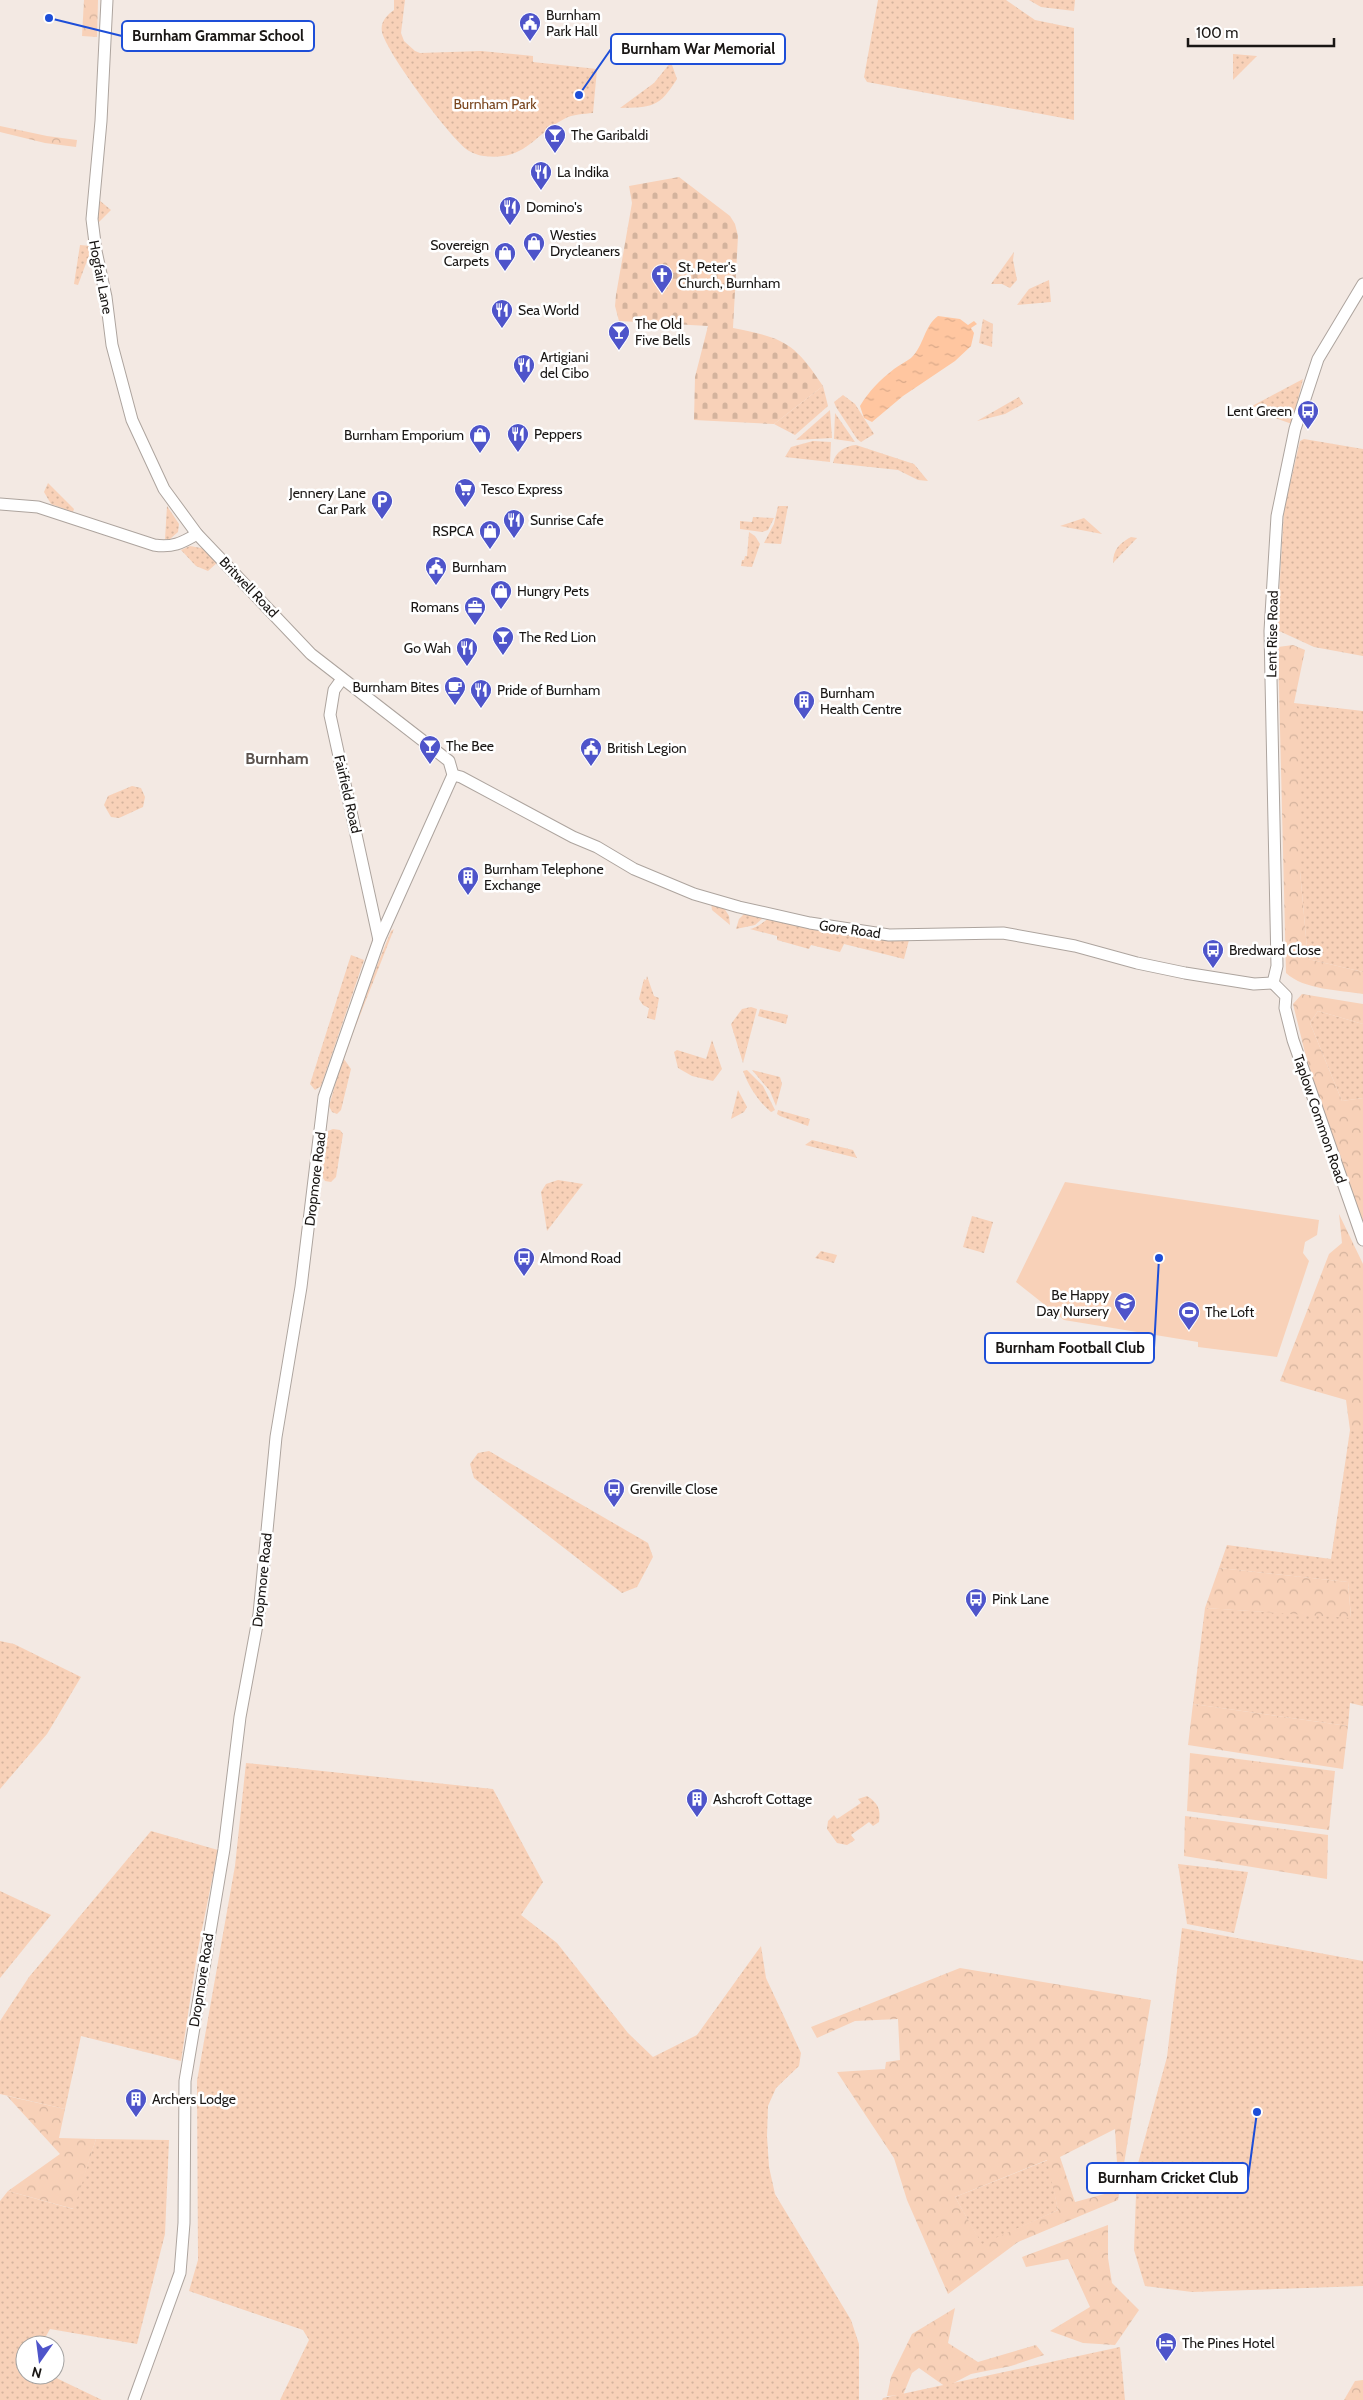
<svg xmlns="http://www.w3.org/2000/svg" width="1363" height="2400" viewBox="0 0 1363 2400" font-family="Cabin,sans-serif">
<style>
.grass{fill:url(#grass-dots)}
.forest{fill:url(#forest-crowns);fill-rule:evenodd}
.cemetery{fill:url(#cemetery-stones)}
.garden{fill:#f8d1b8}
.water{fill:url(#water-ripples)}
.lines{fill:none;stroke-linecap:round;stroke-linejoin:round}
.tertiary-casing{stroke:#ada49e;stroke-width:13}
.tertiary{stroke:#fff;stroke-width:11}
.labels{text-anchor:middle;dominant-baseline:central;stroke-width:5;stroke-linejoin:round;paint-order:stroke}
.poi-label{font-size:14px;fill:#191614;stroke:#fff;text-anchor:start}
.park-label{font-size:14px;fill:#78441c;stroke:#fff}
.street-label{font-size:14px;fill:#191614;stroke:#fff}
.quarter-label{font-size:16px;font-weight:bold;fill:#5b524d;stroke:#fff}
.leader{fill:none;stroke:#1d4ed8;stroke-width:2}
.callout-dot{fill:#1d4ed8;stroke:#fff;stroke-width:2}
.callout{fill:#fff;stroke:#1d4ed8;stroke-width:2}
.callout-label{font-size:15px;text-anchor:middle;font-weight:bold;fill:#191614}
</style>
<defs>
<pattern id="grass-dots" width="8" height="8" patternUnits="userSpaceOnUse" patternTransform="scale(1.25)"><rect width="8" height="8" fill="#f8d1b8"/><path d="M2 2h.1M6 6h.1" fill="none" stroke="#d4b39d" stroke-width="1.8" stroke-linecap="round"/></pattern>
<pattern id="forest-crowns" width="20" height="18" patternUnits="userSpaceOnUse" patternTransform="scale(1.25)"><rect width="20" height="18" fill="#f8d1b8"/><path d="M2 6a3 3 0 1 1 6 0M12 15a3 3 0 1 1 6 0" fill="none" stroke="#d4b39d"/></pattern>
<pattern id="cemetery-stones" width="16" height="16" patternUnits="userSpaceOnUse" patternTransform="scale(1.25)"><rect width="16" height="16" fill="#f8d1b8"/><path d="M2 7V4a2 2 0 0 1 4 0v3zM10 15v-3a2 2 0 0 1 4 0v3z" fill="#d4b39d"/></pattern>
<pattern id="water-ripples" width="26" height="14" patternUnits="userSpaceOnUse" patternTransform="scale(1.25)"><rect width="26" height="14" fill="#ffc6a0"/><path d="M2 4q2-2 4 0t4 0M15 11q2-2 4 0t4 0" fill="none" stroke="#daa989"/></pattern>
</defs>
<rect width="100%" height="100%" fill="#f3e9e3"/>
<g class="grass">
<path d="M394,0H405L401,33L404,41L415,51L420,53L481,51L533,56V62L597,69L593,113C584,114 573,114 564,119C533,135 526,161 484,156C480,156 473,153 469,151C452,141 386,52 382,32C380,22 387,15 394,10Z"/>
<polygon points="878,0 1006,0 1035,20 1074,28 1074,120 867,82 864,77"/>
<polygon points="1029,0 1075,0 1074,11 1041,7"/>
<polygon points="1233,54 1257,56 1233,80"/>
<path d="M671,62L677,79C659,108 652,107 620,108L654,83Z"/>
<polygon points="99,200 111,210 98,223 96,208"/>
<polygon points="80,245 91,246 91,250 78,285 74,284"/>
<polygon points="1014,252 1013,260 1017,280 1010,288 1002,284 991,284"/>
<polygon points="1049,280 1051,302 1017,305 1029,289"/>
<polygon points="983,319 993,324 992,347 979,343"/>
<polygon points="1303,379 1292,424 1250,409 1252,406"/>
<polygon points="823,386 828,406 795,435 774,424"/>
<polygon points="843,395 855,404 874,434 861,442 857,439 836,407 834,402"/>
<polygon points="1019,397 1023,404 1005,414 977,421"/>
<polygon points="830,410 832,438 796,440"/>
<polygon points="835,413 855,442 834,439"/>
<polygon points="1304,439 1363,449 1363,656 1314,647 1277,630 1284,510 1300,441"/>
<polygon points="813,441 831,442 830,462 785,457 791,447"/>
<path d="M856,445L914,464L928,481L918,480L898,470L833,463C835,452 845,446 856,445Z"/>
<polygon points="48,483 74,509 73,512 51,504 44,492"/>
<polygon points="167,506 179,524 178,532 170,539 165,539"/>
<polygon points="778,506 788,506 781,544 764,543 774,524"/>
<polygon points="753,517 774,518 768,530 762,532 740,529 740,521 752,522"/>
<polygon points="1084,518 1102,534 1060,526"/>
<polygon points="749,532 755,536 760,544 752,567 741,566 742,560 744,560 745,556 747,556"/>
<path d="M1131,537L1137,538L1113,563C1113,549 1120,543 1131,537Z"/>
<polygon points="190,546 206,549 218,562 208,571 196,566 181,550"/>
<polygon points="1294,703 1363,711 1363,972 1308,959 1300,871"/>
<polygon points="132,786 141,788 145,797 143,807 119,818 111,817 104,805 108,796"/>
<polygon points="711,903 724,908 729,916 730,925 712,910"/>
<polygon points="745,913 765,916 755,925 736,929 739,919"/>
<path d="M772,917L847,935L909,940L904,959L844,944L840,952L811,945L809,949L777,940V936L750,929C761,926 764,920 772,917Z"/>
<polygon points="394,929 353,1033 344,1059 351,1069 341,1110 337,1114 332,1112 329,1106 351,1030 391,931"/>
<polygon points="351,955 364,960 321,1086 315,1090 310,1084"/>
<polygon points="647,976 654,996 659,998 655,1020 647,1018 649,1008 643,1005 639,999 644,979 646,980"/>
<polygon points="751,1007 757,1009 743,1063 731,1024 742,1009"/>
<polygon points="760,1009 788,1015 786,1024 758,1016"/>
<polygon points="1318,1011 1363,1024 1363,1098 1342,1101 1310,1023"/>
<polygon points="712,1040 722,1069 713,1081 692,1076 678,1068 674,1052 677,1050 706,1059"/>
<path d="M747,1070L763,1086L775,1110L771,1112C758,1101 749,1087 743,1071Z"/>
<polygon points="752,1070 780,1077 782,1084 776,1106 770,1091"/>
<polygon points="738,1090 747,1107 744,1112 731,1119"/>
<polygon points="778,1110 810,1119 808,1126 780,1116 777,1114"/>
<polygon points="333,1129 340,1130 343,1134 336,1177 331,1182 325,1181 322,1176 328,1131"/>
<polygon points="812,1140 853,1150 857,1158 805,1145"/>
<polygon points="558,1180 583,1184 547,1231 541,1192 546,1184"/>
<polygon points="972,1216 993,1222 984,1253 963,1247"/>
<polygon points="821,1251 837,1255 834,1263 815,1258"/>
<polygon points="1350,1430 1363,1430 1363,1706 1350,1703 1348,1726 1193,1704 1205,1608 1351,1617 1348,1582 1219,1568 1227,1545 1331,1559"/>
<polygon points="489,1451 648,1543 653,1557 637,1587 622,1593 474,1478 470,1464 478,1453"/>
<polygon points="0,1641 14,1644 81,1677 47,1734 0,1789"/>
<polygon points="246,1763 493,1789 543,1882 521,1915 557,1943 628,2033 653,2057 697,2035 761,1946 766,1978 801,2053 799,2066 776,2088 768,2106 767,2136 769,2167 775,2194 851,2320 859,2344 859,2400 280,2400 309,2340 303,2330 189,2291 198,2260 197,2081 235,1866"/>
<path d="M867,1796C878,1803 881,1809 879,1822L873,1826L869,1822L851,1835L855,1840L847,1845L837,1843L827,1829L828,1821L834,1815L837,1819L861,1803L858,1799Z"/>
<polygon points="151,1831 218,1850 197,1954 181,2061 81,2036 65,2109 0,2094 0,2021 29,1977"/>
<polygon points="1178,1864 1248,1872 1234,1933 1187,1924"/>
<polygon points="0,1891 51,1915 0,1978"/>
<polygon points="1182,1928 1363,1961 1363,2286 1192,2292 1145,2286 1134,2250 1137,2167 1167,2057"/>
<polygon points="96,2139 169,2140 165,2234 137,2344 50,2329 41,2345 25,2345 25,2375 50,2375 102,2400 0,2400 0,2201 8,2191 73,2209"/>
<polygon points="1048,2160 1058,2210 982,2245 955,2197"/>
<polygon points="1120,2347 1125,2400 882,2400 883,2398"/>
</g>
<g class="forest">
<polygon points="84,0 98,0 97,37 82,36"/>
<polygon points="0,126 47,136 77,140 76,147 45,143 4,133 0,132"/>
<path d="M1293,645L1305,650L1294,703L1300,712V871L1308,959L1363,972V994C1340,990 1304,990 1286,973L1278,647Z"/>
<polygon points="1302,994 1363,1004 1363,1024 1318,1011 1310,1023 1342,1101 1363,1098 1363,1227 1308,1065 1293,1004"/>
<polygon points="1339,1214 1363,1264 1363,1430 1350,1430 1346,1400 1280,1381 1329,1254 1342,1243"/>
<polygon points="1219,1568 1348,1582 1351,1618 1205,1608"/>
<polygon points="1193,1704 1348,1726 1343,1769 1188,1745"/>
<polygon points="1190,1753 1335,1771 1329,1830 1187,1811"/>
<polygon points="1185,1816 1328,1835 1327,1879 1184,1856"/>
<path d="M960,1968L1151,2000L1118,2200L1018,2242L948,2294L907,2200L894,2158L837,2072L885,2069L886,2062L900,2060L898,2019L855,2021L817,2038L811,2027ZM1115,2129L1117,2163L1112,2192L1075,2202L1060,2157ZM1047,2160L1058,2210L982,2244L955,2197Z"/>
<polygon points="7,2096 65,2109 59,2138 96,2139 74,2209 8,2191 60,2154"/>
<polygon points="1108,2225 1108,2258 1112,2283 1139,2310 1115,2345 1083,2343 1050,2331 1090,2307 1068,2259 1026,2267 1022,2257"/>
<polygon points="955,2308 948,2343 978,2362 1036,2345 1044,2355 1011,2366 971,2374 946,2387 919,2368 912,2373 903,2395 887,2396 891,2377 912,2334"/>
<polygon points="1363,2380 1363,2400 1344,2400 1355,2381"/>
</g>
<path class="cemetery" d="M679,177L730,216L735,224L738,236L733,328C784,338 794,342 823,386L774,424L694,420L695,377L708,326L619,321L615,306L616,295L632,203L629,186Z"/>
<polygon class="garden" points="1065,1182 1319,1220 1317,1235 1305,1242 1303,1253 1309,1261 1277,1357 1198,1347 1198,1342 1064,1320 1016,1282"/>
<path class="water" d="M938,316L960,319L968,325L974,321L977,324L971,328L974,333L971,346L955,361L903,396L872,422L864,418L860,406C869,391 880,380 894,369C899,365 906,362 911,358C924,346 924,326 938,316Z"/>
<g class="lines">
<g class="tertiary-casing">
<g id="tertiary">
<polyline points="107,0 101,121 92,219 96,251 106,297 112,345 132,420 164,489 197,534 311,654 449,761 453,775 379,940 324,1097 301,1287 276,1437 259,1614 240,1717 224,1849 185,2081 184,2223 180,2273 134,2400"/>
<path d="M0,504L38,507L154,545C172,548 182,543 197,534"/>
<polyline points="342,679 334,690 330,715 379,940"/>
<polyline points="453,775 461,777 573,837 597,847 634,869 694,894 739,907 810,923 889,935 1003,933 1075,946 1137,963 1185,973 1254,984 1273,983"/>
<polyline points="1273,983 1277,966 1270,631 1277,516 1295,429 1318,359 1363,284"/>
<polyline points="1273,983 1286,996 1285,1008 1293,1040 1363,1240"/>
</g>
</g>
<use href="#tertiary" class="tertiary"/>
</g>
<defs>
<g id="civic-pin" transform="scale(1.125)"><path d="M0 17L-7.5 6A9.5 9.5 0 1 1 7.5 6Z" fill="#4e54ca" stroke="#fff"/><path d="M-.6-6.5H3V-4.5H.6V-3L4-1V1h2V6H-6V1h2V-1L-.6-3ZM-1.2 2.5V6h2.4V2.5Z" fill="#fff"/></g>
<g id="bar-pin" transform="scale(1.125)"><path d="M0 17L-7.5 6A9.5 9.5 0 1 1 7.5 6Z" fill="#4e54ca" stroke="#fff"/><path d="M-6-5H6L.8 .8V4.5H3.5V6h-7V4.5H-.8V.8Z" fill="#fff"/></g>
<g id="restaurant-pin" transform="scale(1.125)"><path d="M0 17L-7.5 6A9.5 9.5 0 1 1 7.5 6Z" fill="#4e54ca" stroke="#fff"/><path d="M-5-6h1v4h1v-4h1v4h1v-4h1v5L-1.5 .5V6h-2V.5L-5-1ZM5-6V6H3V1.5H1.5Q1.5-4 5-6Z" fill="#fff"/></g>
<g id="shop-pin" transform="scale(1.125)"><path d="M0 17L-7.5 6A9.5 9.5 0 1 1 7.5 6Z" fill="#4e54ca" stroke="#fff"/><path d="M-5-2.5h2.3a2.7 3.5 0 0 1 5.4 0H5L5.5 6h-11ZM-1.5-2.5h3a1.5 2.3 0 0 0-3 0Z" fill="#fff"/></g>
<g id="church-pin" transform="scale(1.125)"><path d="M0 17L-7.5 6A9.5 9.5 0 1 1 7.5 6Z" fill="#4e54ca" stroke="#fff"/><path d="M-1.2-6h2.4v3.5h3.3v2.4h-3.3V6h-2.4V-.1h-3.3v-2.4h3.3Z" fill="#fff"/></g>
<g id="bus-pin" transform="scale(1.125)"><path d="M0 17L-7.5 6A9.5 9.5 0 1 1 7.5 6Z" fill="#4e54ca" stroke="#fff"/><path d="M-5-6H5V4H4V6H2V4H-2V6H-4V4H-5ZM-3.5-4V0h7V-4ZM-3.5 1.2v1.5H-2V1.2ZM2 1.2v1.5H3.5V1.2Z" fill="#fff"/></g>
<g id="supermarket-pin" transform="scale(1.125)"><path d="M0 17L-7.5 6A9.5 9.5 0 1 1 7.5 6Z" fill="#4e54ca" stroke="#fff"/><path d="M-6-5.5h2.5l.6 2H6L4.5 2H-2.5L-4.4-4H-6ZM-1.5 3.2a1.3 1.3 0 1 0 .1 0ZM3 3.2a1.3 1.3 0 1 0 .1 0Z" fill="#fff"/></g>
<g id="parking-pin" transform="scale(1.125)"><path d="M0 17L-7.5 6A9.5 9.5 0 1 1 7.5 6Z" fill="#4e54ca" stroke="#fff"/><path d="M-3.5-5.5H1a3.5 3.5 0 0 1 0 7H-1V5.5H-3.5ZM-1-3.4V-.6H.8a1.4 1.4 0 0 0 0-2.8Z" fill="#fff"/></g>
<g id="office-pin" transform="scale(1.125)"><path d="M0 17L-7.5 6A9.5 9.5 0 1 1 7.5 6Z" fill="#4e54ca" stroke="#fff"/><path d="M-6-3h4V-5.5h4V-3h4V5H-6ZM-1-4.5V-3h2v-1.5ZM-6 0V1H6V0Z" fill="#fff"/></g>
<g id="cafe-pin" transform="scale(1.125)"><path d="M0 17L-7.5 6A9.5 9.5 0 1 1 7.5 6Z" fill="#4e54ca" stroke="#fff"/><path d="M-5.5-4.5H6V0H3Q3 3.5 0 3.5H-2.5Q-5.5 3.5-5.5 0ZM3-3.2v2h1.7v-2ZM-6 4.5H4V6H-6Z" fill="#fff"/></g>
<g id="building-pin" transform="scale(1.125)"><path d="M0 17L-7.5 6A9.5 9.5 0 1 1 7.5 6Z" fill="#4e54ca" stroke="#fff"/><path d="M-4-6H4V6H1V3H-1V6H-4ZM-2.5-4.3h1.7v1.8h-1.7ZM.8-4.3h1.7v1.8H.8ZM-2.5-1h1.7V.8h-1.7ZM.8-1h1.7V.8H.8Z" fill="#fff"/></g>
<g id="school-pin" transform="scale(1.125)"><path d="M0 17L-7.5 6A9.5 9.5 0 1 1 7.5 6Z" fill="#4e54ca" stroke="#fff"/><path d="M0-5L7-2L0 1L-7-2ZM-4 1L0 2.5L4 1V4Q0 6-4 4Z" fill="#fff"/></g>
<g id="stadium-pin" transform="scale(1.125)"><path d="M0 17L-7.5 6A9.5 9.5 0 1 1 7.5 6Z" fill="#4e54ca" stroke="#fff"/><path d="M0-5a6.5 5 0 1 0 0 10a6.5 5 0 1 0 0-10ZM-3.5-1.8h7v3.6h-7Z" fill="#fff"/></g>
<g id="hotel-pin" transform="scale(1.125)"><path d="M0 17L-7.5 6A9.5 9.5 0 1 1 7.5 6Z" fill="#4e54ca" stroke="#fff"/><path d="M-6-4.5h1.5V1H6V5H4.5V3h-9V5H-6ZM-4 0a1.8 1.8 0 1 1 3.6 0ZM.5 0V-2.5h3Q6-2.5 6 0Z" fill="#fff"/></g>
</defs>
<g fill-rule="evenodd">
<use href="#civic-pin" x="530" y="23"/>
<use href="#bar-pin" x="555" y="135"/>
<use href="#restaurant-pin" x="541" y="172"/>
<use href="#restaurant-pin" x="510" y="207"/>
<use href="#shop-pin" x="534" y="243"/>
<use href="#shop-pin" x="505" y="253"/>
<use href="#church-pin" x="662" y="275"/>
<use href="#restaurant-pin" x="502" y="310"/>
<use href="#bar-pin" x="619" y="332"/>
<use href="#restaurant-pin" x="524" y="365"/>
<use href="#bus-pin" x="1308" y="411"/>
<use href="#restaurant-pin" x="518" y="434"/>
<use href="#shop-pin" x="480" y="435"/>
<use href="#supermarket-pin" x="465" y="489"/>
<use href="#parking-pin" x="382" y="501"/>
<use href="#restaurant-pin" x="514" y="520"/>
<use href="#shop-pin" x="490" y="531"/>
<use href="#civic-pin" x="436" y="567"/>
<use href="#shop-pin" x="501" y="591"/>
<use href="#office-pin" x="475" y="607"/>
<use href="#bar-pin" x="503" y="637"/>
<use href="#restaurant-pin" x="467" y="648"/>
<use href="#cafe-pin" x="455" y="687"/>
<use href="#restaurant-pin" x="481" y="690"/>
<use href="#building-pin" x="804" y="701"/>
<use href="#bar-pin" x="430" y="746"/>
<use href="#civic-pin" x="591" y="748"/>
<use href="#building-pin" x="468" y="877"/>
<use href="#bus-pin" x="1213" y="950"/>
<use href="#bus-pin" x="524" y="1258"/>
<use href="#school-pin" x="1125" y="1303"/>
<use href="#stadium-pin" x="1189" y="1312"/>
<use href="#bus-pin" x="614" y="1489"/>
<use href="#bus-pin" x="976" y="1599"/>
<use href="#building-pin" x="697" y="1799"/>
<use href="#building-pin" x="136" y="2099"/>
<use href="#hotel-pin" x="1166" y="2343"/>
</g>
<g class="labels">
<g class="poi-label">
<text x="546" y="15">Burnham<tspan x="546" dy="16">Park Hall</tspan></text>
<text x="571" y="135">The Garibaldi</text>
<text x="557" y="172">La Indika</text>
<text x="526" y="207">Domino's</text>
<text x="550" y="235">Westies<tspan x="550" dy="16">Drycleaners</tspan></text>
<text x="489" y="245" text-anchor="end">Sovereign<tspan x="489" dy="16">Carpets</tspan></text>
<text x="678" y="267">St. Peter's<tspan x="678" dy="16">Church, Burnham</tspan></text>
<text x="518" y="310">Sea World</text>
<text x="635" y="324">The Old<tspan x="635" dy="16">Five Bells</tspan></text>
<text x="540" y="357">Artigiani<tspan x="540" dy="16">del Cibo</tspan></text>
<text x="1292" y="411" text-anchor="end">Lent Green</text>
<text x="534" y="434">Peppers</text>
<text x="464" y="435" text-anchor="end">Burnham Emporium</text>
<text x="481" y="489">Tesco Express</text>
<text x="366" y="493" text-anchor="end">Jennery Lane<tspan x="366" dy="16">Car Park</tspan></text>
<text x="530" y="520">Sunrise Cafe</text>
<text x="474" y="531" text-anchor="end">RSPCA</text>
<text x="452" y="567">Burnham</text>
<text x="517" y="591">Hungry Pets</text>
<text x="459" y="607" text-anchor="end">Romans</text>
<text x="519" y="637">The Red Lion</text>
<text x="451" y="648" text-anchor="end">Go Wah</text>
<text x="439" y="687" text-anchor="end">Burnham Bites</text>
<text x="497" y="690">Pride of Burnham</text>
<text x="820" y="693">Burnham<tspan x="820" dy="16">Health Centre</tspan></text>
<text x="446" y="746">The Bee</text>
<text x="607" y="748">British Legion</text>
<text x="484" y="869">Burnham Telephone<tspan x="484" dy="16">Exchange</tspan></text>
<text x="1229" y="950">Bredward Close</text>
<text x="540" y="1258">Almond Road</text>
<text x="1109" y="1295" text-anchor="end">Be Happy<tspan x="1109" dy="16">Day Nursery</tspan></text>
<text x="1205" y="1312">The Loft</text>
<text x="630" y="1489">Grenville Close</text>
<text x="992" y="1599">Pink Lane</text>
<text x="713" y="1799">Ashcroft Cottage</text>
<text x="152" y="2099">Archers Lodge</text>
<text x="1182" y="2343">The Pines Hotel</text>
</g>
<g class="park-label">
<text x="495" y="104">Burnham Park</text>
</g>
<g class="street-label">
<text transform="translate(101 277) rotate(79)">Hogfair Lane</text>
<text transform="translate(249 587) rotate(46)">Britwell Road</text>
<text transform="translate(1272 634) rotate(-89)">Lent Rise Road</text>
<text transform="translate(348 794) rotate(77)">Fairfield Road</text>
<text transform="translate(850 929) rotate(8)">Gore Road</text>
<text transform="translate(1320 1119) rotate(71)">Taplow Common Road</text>
<text transform="translate(315 1179) rotate(-83)">Dropmore Road</text>
<text transform="translate(262 1580) rotate(-84)">Dropmore Road</text>
<text transform="translate(201 1980) rotate(-81)">Dropmore Road</text>
</g>
<g class="quarter-label">
<text x="277" y="758">Burnham</text>
</g>
</g>
<path class="leader" d="M49 18L122 36M579 95L611 49M1159 1258L1154 1348M1257 2112L1248 2178"/>
<g class="callout-dot">
<circle cx="49" cy="18" r="5"/>
<circle cx="579" cy="95" r="5"/>
<circle cx="1159" cy="1258" r="5"/>
<circle cx="1257" cy="2112" r="5"/>
</g>
<g class="callout">
<rect x="122" y="21" width="192" height="30" rx="5"/>
<rect x="611" y="34" width="174" height="30" rx="5"/>
<rect x="985" y="1333" width="169" height="30" rx="5"/>
<rect x="1087" y="2163" width="161" height="30" rx="5"/>
</g>
<g class="callout-label">
<text x="218" y="41">Burnham Grammar School</text>
<text x="698" y="54">Burnham War Memorial</text>
<text x="1070" y="1353">Burnham Football Club</text>
<text x="1168" y="2183">Burnham Cricket Club</text>
</g>
<g transform="translate(40 2360) rotate(194)"><circle r="24" fill="#ffffff" stroke="#a3a2a1"/>
<path d="M0-4L9 19L0 12L-9 19Z" fill="#4e54ca"/>
<text y="-8" font-size="14" font-weight="bold" text-anchor="middle" fill="#191614">N</text>
</g>
<path d="M1188 38v8h146v-8" fill="none" stroke="#191614" stroke-width="2.5"/>
<text x="1196" y="38" font-size="15" fill="#191614" stroke="#ffffff" stroke-width="4" paint-order="stroke">100 m</text>
</svg>
